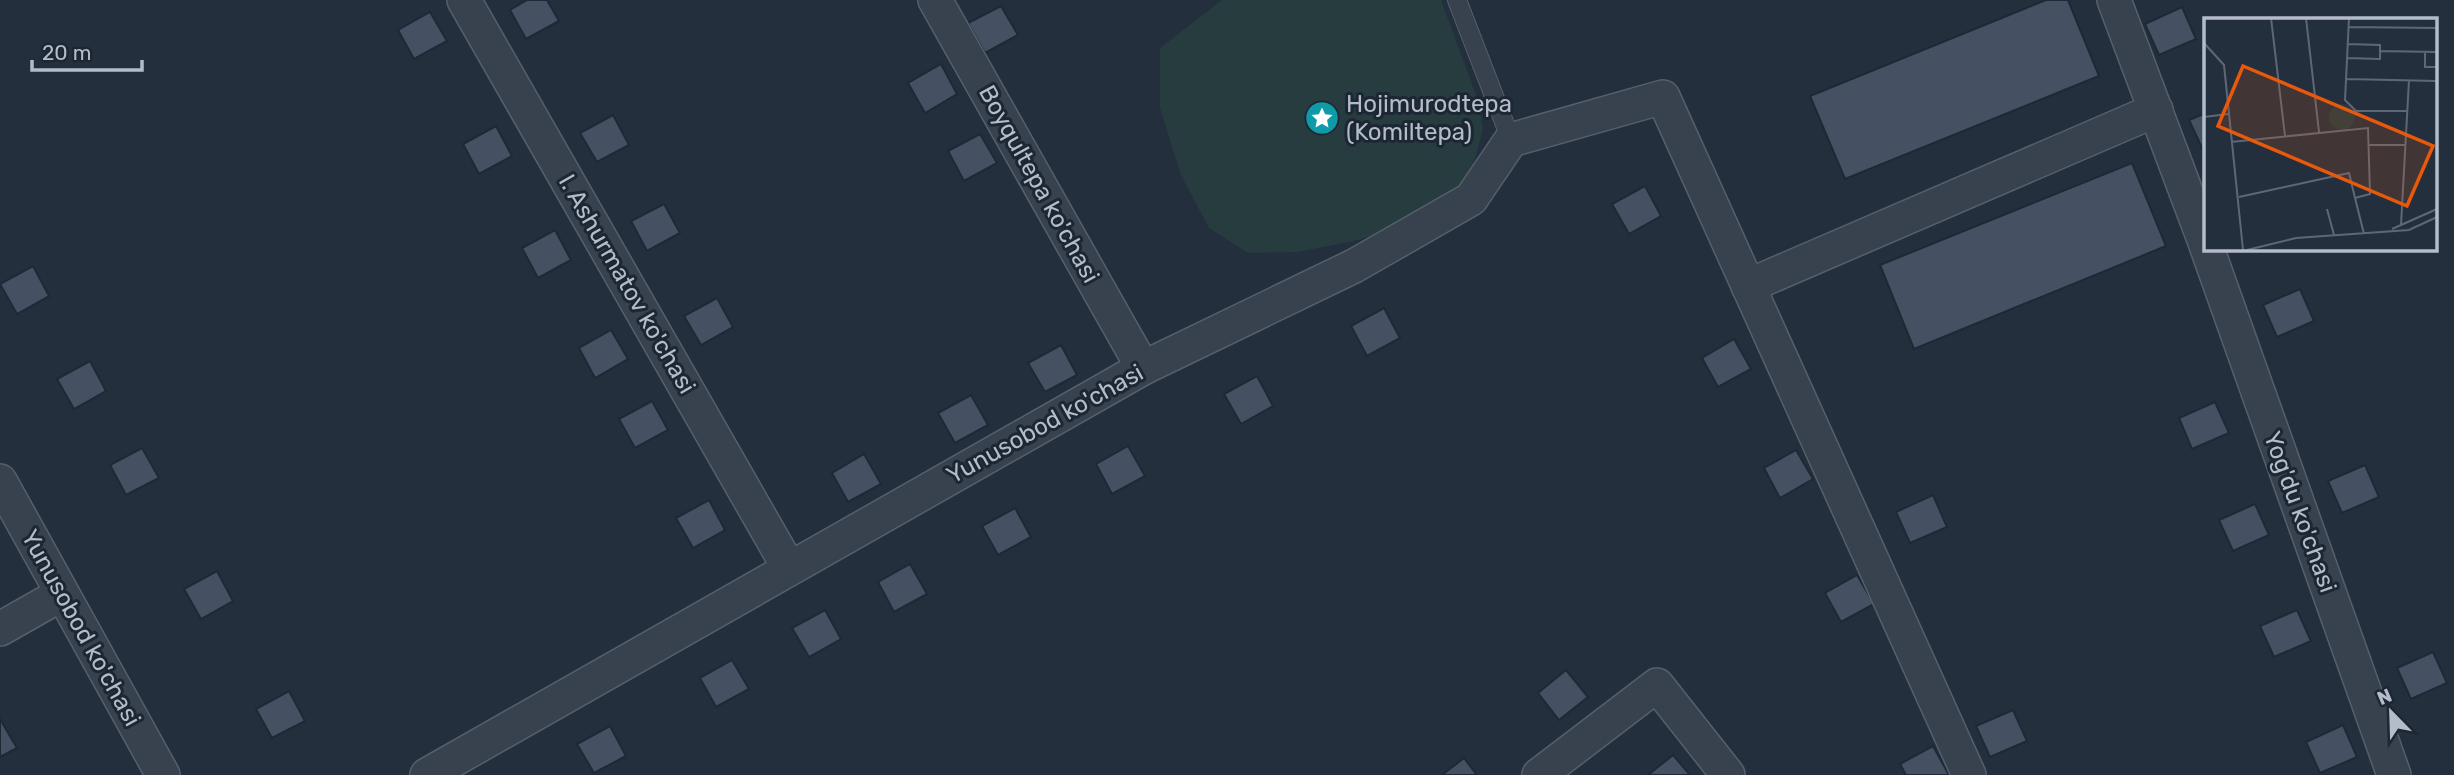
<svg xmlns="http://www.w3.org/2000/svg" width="2454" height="775" viewBox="0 0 2454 775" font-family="Rubik,sans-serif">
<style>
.green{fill:#263c3f}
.building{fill:#455162;stroke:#1f2835;stroke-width:2}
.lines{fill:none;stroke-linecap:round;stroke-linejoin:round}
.lane-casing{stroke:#565f6c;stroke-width:20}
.street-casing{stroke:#565f6c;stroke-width:36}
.lane{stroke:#38414e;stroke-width:18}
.street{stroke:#38414e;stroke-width:33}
.labels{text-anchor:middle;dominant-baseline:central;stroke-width:6;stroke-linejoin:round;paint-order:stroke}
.poi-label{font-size:24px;fill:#b4bcc9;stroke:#1d2633;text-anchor:start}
.street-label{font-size:24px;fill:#b4bcc9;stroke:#1d2633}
.inset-road{fill:none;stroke:#5e6776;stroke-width:2}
.view{fill:#e8590c;fill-opacity:0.15;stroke:#e8590c;stroke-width:3.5}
.inset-edge{fill:none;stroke:#b4bcc9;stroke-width:3.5}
</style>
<rect width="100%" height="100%" fill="#242f3e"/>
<polygon class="green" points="1222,0 1441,0 1479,103 1483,129 1468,185 1407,226 1354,241 1297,252 1248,253 1209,228 1181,175 1160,108 1160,48"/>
<g class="building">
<polygon points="527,0 547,0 559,21 526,39 510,10"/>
<polygon points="2046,0 2068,0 2099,76 1845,179 1810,96"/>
<polygon points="1001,6 1018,35 985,53 968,23"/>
<polygon points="2182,7 2196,39 2159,55 2145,24"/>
<polygon points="430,12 447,41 414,59 398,30"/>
<polygon points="941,64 957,94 925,113 908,83"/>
<polygon points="2206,113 2206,151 2204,152 2189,120"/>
<polygon points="613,115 629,145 597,162 580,133"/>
<polygon points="496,126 512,156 479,174 463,144"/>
<polygon points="980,134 997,163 964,181 948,151"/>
<polygon points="2132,163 2166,246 1914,349 1880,265"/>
<polygon points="1645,186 1661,216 1629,234 1612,204"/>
<polygon points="664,204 680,233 647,251 631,221"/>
<polygon points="555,230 571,260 538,278 522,248"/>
<polygon points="33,266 49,296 17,314 0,284"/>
<polygon points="2300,289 2314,321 2277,337 2263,305"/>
<polygon points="717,298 733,327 701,345 684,316"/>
<polygon points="1384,308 1400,338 1367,356 1351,326"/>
<polygon points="611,330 628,359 595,378 579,348"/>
<polygon points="1734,339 1751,369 1718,387 1702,358"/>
<polygon points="1061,345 1077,375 1045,392 1028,363"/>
<polygon points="90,361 106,391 74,409 57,379"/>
<polygon points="1257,376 1273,406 1241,424 1224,394"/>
<polygon points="971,395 988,425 955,443 938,413"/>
<polygon points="652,401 668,430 635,448 619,419"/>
<polygon points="2215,402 2229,433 2192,449 2179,418"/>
<polygon points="1128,446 1145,476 1112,494 1096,464"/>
<polygon points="142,448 159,478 126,495 110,465"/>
<polygon points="1796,450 1813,479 1780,498 1764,468"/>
<polygon points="864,454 881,484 848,502 832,473"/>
<polygon points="2365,465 2379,497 2342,513 2328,481"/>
<polygon points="1933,495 1947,527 1910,543 1896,512"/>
<polygon points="709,500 725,530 693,548 676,518"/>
<polygon points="2255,504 2269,535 2233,551 2219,520"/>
<polygon points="1015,508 1031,537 998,555 982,526"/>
<polygon points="910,564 927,594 894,612 878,582"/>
<polygon points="217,571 233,601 201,619 184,589"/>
<polygon points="1857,575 1874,604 1841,622 1825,593"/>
<polygon points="825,610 841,639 809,657 792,628"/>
<polygon points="2297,610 2311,641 2274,657 2260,626"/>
<polygon points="2433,652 2447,683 2411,699 2397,668"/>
<polygon points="732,660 749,689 716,707 700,678"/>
<polygon points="1566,670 1588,697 1559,720 1538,693"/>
<polygon points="289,691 305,721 272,738 256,709"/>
<polygon points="2013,710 2027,741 1990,757 1976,726"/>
<polygon points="0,719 17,748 0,757"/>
<polygon points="2343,725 2357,757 2320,773 2306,742"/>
<polygon points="610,726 626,756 594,773 577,744"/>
<polygon points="1933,746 1949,775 1906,775 1900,764"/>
<polygon points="1673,755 1690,775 1648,775"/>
<polygon points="1464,758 1477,775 1442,775"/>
</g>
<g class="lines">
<g class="lane-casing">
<polyline id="lane" points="1457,0 1511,140"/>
</g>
<g class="street-casing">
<g id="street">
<polyline points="464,0 789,568"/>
<polyline points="935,0 1143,368"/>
<polyline points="2114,0 2206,245"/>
<polyline points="2207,248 2394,775"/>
<polyline points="1748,286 2156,110"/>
<polyline points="0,481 163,775"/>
<polyline points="0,629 60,595"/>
<polyline points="427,775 1143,368 1354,266 1471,199 1511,140 1663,97 1969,775"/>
<polyline points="1539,775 1657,685 1728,775"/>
</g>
</g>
<use href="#lane" class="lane"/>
<use href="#street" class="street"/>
</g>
<defs>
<g id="sight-disc" transform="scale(1.75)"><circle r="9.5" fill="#0f9aa8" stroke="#1d2633"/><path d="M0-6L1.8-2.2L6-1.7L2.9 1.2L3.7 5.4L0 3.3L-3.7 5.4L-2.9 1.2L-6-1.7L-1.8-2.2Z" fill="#fff"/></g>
</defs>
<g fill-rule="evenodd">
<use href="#sight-disc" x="1322" y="118"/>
</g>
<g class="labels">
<g class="poi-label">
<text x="1346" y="104">Hojimurodtepa<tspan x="1346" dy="28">(Komiltepa)</tspan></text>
</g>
<g class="street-label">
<text transform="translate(1039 184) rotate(61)">Boyqultepa ko'chasi</text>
<text transform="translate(627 284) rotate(60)">I. Ashurmatov ko'chasi</text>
<text transform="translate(1045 424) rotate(-29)">Yunusobod ko'chasi</text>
<text transform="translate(2300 512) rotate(70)">Yog'du ko'chasi</text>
<text transform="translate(81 628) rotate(61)">Yunusobod ko'chasi</text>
</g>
</g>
<g transform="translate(2204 18)">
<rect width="233" height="233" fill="#242f3e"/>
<path d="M125 99a13 13 0 1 1 26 0a13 13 0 1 1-26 0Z" fill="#263c3f"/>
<path class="inset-road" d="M67,0L81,118M102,0L115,114M145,0L141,82L152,93H204M144,9L233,10M0,25L20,47L39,232M143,26L176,27V33L233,34M221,34V49H233M143,40L176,41V33M142,61L233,63M0,99L24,96M27,124L164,110L166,176L151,180L160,216M165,127H201M35,179L145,155L151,180M123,191L130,217M197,207L205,62M188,211L233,191M43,232L92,220L205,212L233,199"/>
<path class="view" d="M39,48L229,128L203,188L14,108Z"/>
<rect width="233" height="233" class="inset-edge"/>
</g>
<g transform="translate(2391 712) rotate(337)" stroke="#1d2633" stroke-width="5" paint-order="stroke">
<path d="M0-5L12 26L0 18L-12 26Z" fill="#b4bcc9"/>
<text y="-10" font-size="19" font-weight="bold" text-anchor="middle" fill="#b4bcc9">N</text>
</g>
<path d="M32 60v10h110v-10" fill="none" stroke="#b4bcc9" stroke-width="3.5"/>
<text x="42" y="60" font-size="21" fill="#b4bcc9" stroke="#1d2633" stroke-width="5" paint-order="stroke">20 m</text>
</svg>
